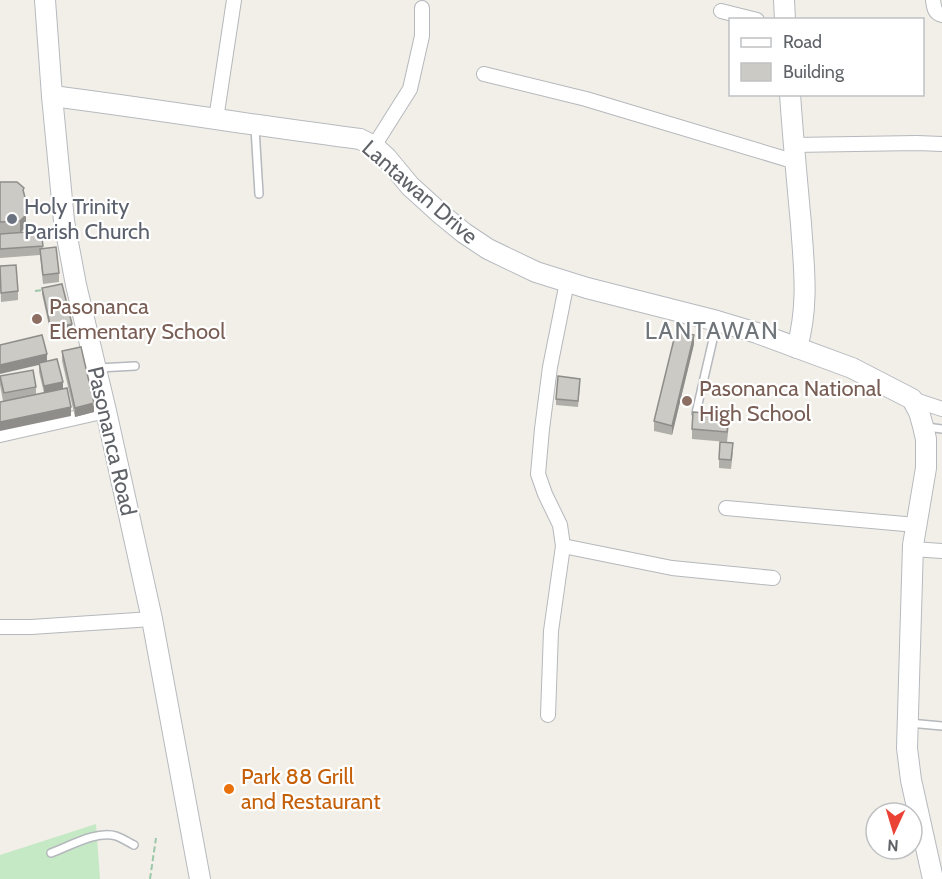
<svg xmlns="http://www.w3.org/2000/svg" width="942" height="879" viewBox="0 0 942 879" font-family="Cabin,sans-serif">
<style>
.green{fill:#c5e8c5}
.lines{fill:none;stroke-linecap:round;stroke-linejoin:round}
.lane-casing{stroke:#b5b8bc;stroke-width:10}
.street-casing{stroke:#b5b8bc;stroke-width:16}
.secondary-casing{stroke:#b6babf;stroke-width:22}
.path{stroke:#9cc7a9;stroke-width:2;stroke-dasharray:6 3;stroke-linecap:butt}
.lane{stroke:#fff;stroke-width:7}
.street{stroke:#fff;stroke-width:14}
.secondary{stroke:#fff;stroke-width:20}
.wall{fill:#afaea9}
.shaded-wall{fill:#8f8d8a}
.building{fill:#cccac5;stroke:#8f8d8a;stroke-width:1.5}
.worship-dot{fill:#6b7280;stroke:#fff;stroke-width:2}
.education-dot{fill:#8d6e63;stroke:#fff;stroke-width:2}
.food-dot{fill:#e8710a;stroke:#fff;stroke-width:2}
.labels{text-anchor:middle;dominant-baseline:central;stroke-width:4.5;stroke-linejoin:round;paint-order:stroke}
.street-label{font-size:22px;fill:#5f6368;stroke:#fff}
.worship-label{font-size:22px;fill:#5b616d;stroke:#fff;text-anchor:start}
.education-label{font-size:22px;fill:#785e54;stroke:#fff;text-anchor:start}
.food-label{font-size:22px;fill:#c56008;stroke:#fff;text-anchor:start}
.neighbourhood-label{font-size:24px;letter-spacing:1.5px;fill:#70757a;stroke:#fff}
</style>
<rect width="100%" height="100%" fill="#f1efe8"/>
<polygon class="green" points="96,824 100,879 0,879 0,855"/>
<g class="lines">
<g class="lane-casing">
<g id="lane">
<polyline points="255,128 259,194"/>
<polyline points="98,368 135,366"/>
<polyline points="696,413 717,322"/>
<polyline points="927,427 942,429"/>
<polyline points="909,723 942,726"/>
<path d="M51,853C70,846 97,830 116,836C122,838 128,842 134,845"/>
</g>
</g>
<g class="street-casing">
<g id="street">
<path d="M933,0C934,7 934,13 942,15"/>
<polyline points="721,11 757,20"/>
<polyline points="484,74 586,99 796,162"/>
<polyline points="216,119 234,0"/>
<polyline points="793,145 917,143 942,144"/>
<polyline points="374,146 410,89 422,36 422,8"/>
<polyline points="912,399 942,409"/>
<polyline points="0,435 106,411"/>
<polyline points="726,508 916,525"/>
<polyline points="563,546 672,568 773,578"/>
<polyline points="913,549 942,551"/>
<polyline points="0,627 31,627 152,619"/>
<polyline points="548,715 551,631 563,546 560,525 545,494 538,474 542,429 550,367 567,282"/>
</g>
</g>
<g class="secondary-casing">
<g id="secondary">
<polyline points="45,0 52,96 64,221 76,285 106,411 152,619 200,879"/>
<polyline points="784,0 785,20"/>
<path d="M790,94C793,138 797,181 801,224C804,268 809,304 797,348"/>
<path d="M52,96C155,109 257,126 360,139L374,146L386,157L410,186L442,215L464,233L488,249L536,272L587,288L717,321L757,333L852,368L912,399L919,412L923,426L926,439V468L913,545L907,748L911,780L933,879"/>
</g>
</g>
<g class="path">
<polyline points="35,291 44,290"/>
<polyline points="150,879 156,838"/>
</g>
<use href="#lane" class="lane"/>
<use href="#street" class="street"/>
<use href="#secondary" class="secondary"/>
</g>
<g class="wall">
<polygon points="0,182 24,195 26,201 26,227 20,233 41,231 43,248 59,273 59,282 43,284 40,255 0,258"/>
<polygon points="0,266 18,291 18,300 1,302"/>
<polygon points="42,288 72,330 51,335 42,294"/>
<polygon points="694,344 672,435 654,431 654,421"/>
<polygon points="62,351 94,412 75,417 62,361"/>
<polygon points="47,361 63,389 71,416 3,401 0,385 0,376 36,387 36,394 44,393 39,372 39,365"/>
<polygon points="580,385 578,407 556,405 556,399"/>
<polygon points="729,424 727,442 692,439 692,429"/>
<polygon points="733,452 731,469 719,468 719,459"/>
</g>
<g class="shaded-wall">
<polygon points="26,201 26,227 20,233 20,221 24,212"/>
<polygon points="72,324 72,330 51,335 51,329"/>
<polygon points="694,335 694,344 672,435 672,426"/>
<polygon points="47,354 47,363 0,374 0,365"/>
<polygon points="63,382 63,391 44,395 44,386"/>
<polygon points="94,403 94,412 75,417 75,408"/>
<polygon points="71,407 71,416 0,431 0,422"/>
</g>
<g class="building">
<polygon points="0,182 17,182 24,188 23,190 26,201 24,212 26,215 20,221 0,222"/>
<polygon points="41,231 43,246 0,249 0,234"/>
<polygon points="56,247 59,273 43,275 40,249"/>
<polygon points="16,265 18,291 1,293 0,266"/>
<polygon points="62,284 72,324 51,329 42,288"/>
<polygon points="676,331 694,335 672,426 654,421"/>
<polygon points="42,335 47,354 0,365 0,345"/>
<polygon points="81,347 94,403 75,408 62,351"/>
<polygon points="57,359 63,382 44,386 39,363"/>
<polygon points="33,370 36,387 4,393 0,376"/>
<polygon points="558,376 580,379 578,401 556,399"/>
<polygon points="67,388 71,407 0,422 0,402"/>
<polygon points="693,412 729,415 727,432 692,429"/>
<polygon points="720,442 733,443 731,460 719,459"/>
</g>
<circle class="worship-dot" cx="12" cy="219" r="6"/>
<g class="education-dot">
<circle cx="37" cy="319" r="6"/>
<circle cx="687" cy="401" r="6"/>
</g>
<circle class="food-dot" cx="229" cy="789" r="6"/>
<g class="labels">
<g class="street-label">
<text transform="translate(420 192) rotate(41)">Lantawan Drive</text>
<text transform="translate(112 441) rotate(77)">Pasonanca Road</text>
</g>
<g class="worship-label">
<text x="24" y="206">Holy Trinity<tspan x="24" dy="25">Parish Church</tspan></text>
</g>
<g class="education-label">
<text x="49" y="306">Pasonanca<tspan x="49" dy="25">Elementary School</tspan></text>
<text x="699" y="388">Pasonanca National<tspan x="699" dy="25">High School</tspan></text>
</g>
<g class="food-label">
<text x="241" y="776">Park 88 Grill<tspan x="241" dy="25">and Restaurant</tspan></text>
</g>
<g class="neighbourhood-label">
<text x="712" y="330">LANTAWAN</text>
</g>
</g>
<rect x="729" y="18" width="195" height="78" fill="#ffffff" stroke="#bfc1c3" stroke-width="1.5"/>
<rect x="741" y="38" width="30" height="9" fill="#ffffff" stroke="#bfc1c3" stroke-width="1.5"/>
<text x="783" y="48" font-size="18" fill="#5f6368">Road</text>
<rect x="741" y="63" width="30" height="18" fill="#cccac5" stroke="#bfc1c3" stroke-width="1.5"/>
<text x="783" y="78" font-size="18" fill="#5f6368">Building</text>
<g transform="translate(894 831) rotate(184)"><circle r="28" fill="#ffffff" stroke="#bfc1c3" stroke-width="1.5"/>
<path d="M0-4.5L10 22L0 15L-10 22Z" fill="#ea4335"/>
<text y="-9" font-size="16" font-weight="bold" text-anchor="middle" fill="#5f6368">N</text>
</g>
</svg>
